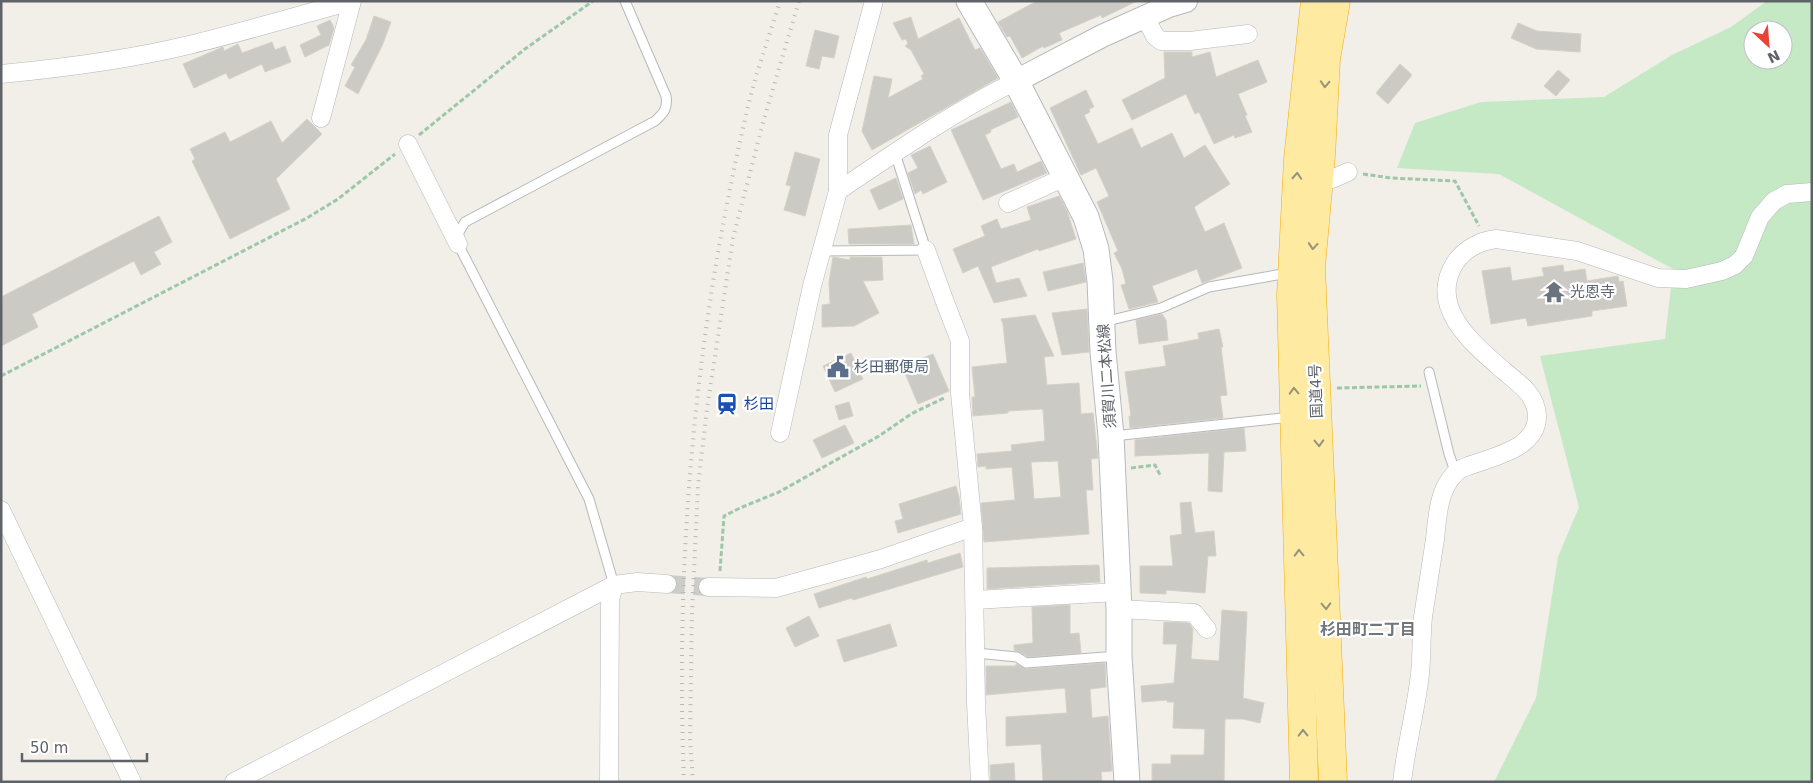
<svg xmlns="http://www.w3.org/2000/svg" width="1813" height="783" viewBox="0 0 1813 783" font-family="'DejaVu Sans','Noto Sans JP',sans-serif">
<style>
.green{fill:#c5e8c5;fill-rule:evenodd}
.building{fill:#cccac5;stroke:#d6d1c6;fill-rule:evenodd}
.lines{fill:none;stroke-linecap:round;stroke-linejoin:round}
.minor-tunnel{stroke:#ccccc8;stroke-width:18;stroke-dasharray:18 9;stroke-linecap:butt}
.service-casing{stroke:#b5b8bc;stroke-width:11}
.minor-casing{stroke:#b5b8bc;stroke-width:19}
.tertiary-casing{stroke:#b5b8bc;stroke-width:24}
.secondary-casing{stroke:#b6babf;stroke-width:27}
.trunk-casing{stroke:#f9ab00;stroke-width:29}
.path{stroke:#9cc7a9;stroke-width:3;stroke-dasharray:5 2.5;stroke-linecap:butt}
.service{stroke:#fff;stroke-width:9}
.minor{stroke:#fff;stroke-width:18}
.tertiary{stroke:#fff;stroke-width:22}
.secondary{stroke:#fff;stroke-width:25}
.trunk{stroke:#feeaa1;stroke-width:28}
.rail{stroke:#b6b7b8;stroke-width:4;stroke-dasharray:1 6;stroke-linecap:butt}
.oneway{stroke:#97927c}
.labels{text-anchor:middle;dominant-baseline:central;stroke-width:4.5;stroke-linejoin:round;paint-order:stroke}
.worship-label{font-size:15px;fill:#5b616d;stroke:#fff;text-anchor:start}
.service-label{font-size:15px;fill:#4e5e75;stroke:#fff;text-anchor:start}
.street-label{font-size:15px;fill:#5f6368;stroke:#fff}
.transit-label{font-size:15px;fill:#164399;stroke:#fff;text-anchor:start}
.neighbourhood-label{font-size:16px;font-weight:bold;fill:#70757a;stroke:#fff}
</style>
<rect width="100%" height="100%" fill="#f1efe8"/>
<path class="green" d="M1767,1H1812V782H1494L1536,698L1558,557L1579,507L1540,356L1665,339L1673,269L1499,174L1397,168L1415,123L1481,102L1604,97L1672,55L1731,27ZM1753,30H1783V60H1753Z"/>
<g class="building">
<polygon points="1037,1 1137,1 1102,18 1101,15 1059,33 1062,40 1044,48 1043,46 1022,58 1010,36 1007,37 998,22"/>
<polygon points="374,16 391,22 382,46 358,94 345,86 355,67 351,65 366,40"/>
<polygon points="911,17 918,39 959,18 975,50 980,48 998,78 872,150 862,131 874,76 892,79 888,98 923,79 921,76 924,74 911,50 905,46 908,44 906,39 902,40 893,23"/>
<polygon points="330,20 334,28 329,45 305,57 300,45 321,35 317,26"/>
<polygon points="1518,23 1537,31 1581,34 1580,52 1536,49 1511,38"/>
<polygon points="815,30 839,36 834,58 822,56 819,69 806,66"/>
<polygon points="272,42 275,50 285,46 291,62 265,72 262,64 229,79 226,73 194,88 183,64 223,47 224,51 238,44 242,53"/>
<polygon points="1164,52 1192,52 1192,57 1210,52 1216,77 1258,60 1267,82 1238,94 1247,115 1245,116 1252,132 1235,138 1234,135 1214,144 1199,112 1195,114 1186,94 1132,120 1122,100 1165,78"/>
<polygon points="1400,64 1412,75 1388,104 1376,93"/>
<polygon points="1558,70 1570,80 1556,96 1544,86"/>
<polygon points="1086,90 1094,107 1089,109 1090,112 1084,115 1098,144 1132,128 1141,148 1172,133 1184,158 1205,145 1230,184 1194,207 1205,232 1224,223 1242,268 1202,283 1197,269 1152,286 1158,302 1129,309 1121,285 1126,284 1122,269 1114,253 1118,251 1097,202 1109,196 1096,168 1081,175 1050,108"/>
<polygon points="1011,102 1018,117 990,130 991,132 985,135 1001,169 1014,164 1017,172 1041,161 1047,173 983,200 951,130"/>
<polygon points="307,119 322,134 276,179 290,209 230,239 192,161 195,159 190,149 225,132 230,142 271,121 282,143"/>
<polygon points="930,146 947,182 923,194 921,190 915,194 908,173 918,168 911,155"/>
<polygon points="795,152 820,159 805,216 784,210 791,186 786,185"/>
<polygon points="896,178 903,199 879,210 870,190"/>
<polygon points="1059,196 1067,211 1076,239 1039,251 1038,249 991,267 996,283 1019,278 1027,296 994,303 978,266 963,273 953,249 985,236 981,226 997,219 1001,229 1031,220 1027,207"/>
<polygon points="159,216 172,242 154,252 161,264 141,275 134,261 32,314 38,327 1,346 1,297"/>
<polygon points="911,225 914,244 849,244 848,229"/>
<polygon points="833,257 850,260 850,257 882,257 883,280 863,281 879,313 854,326 822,327 822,305 830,304 829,282"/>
<polygon points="1083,263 1086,282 1048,291 1043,272"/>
<polygon points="1563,265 1564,272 1585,269 1587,281 1618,276 1619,282 1623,281 1627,306 1592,311 1592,316 1528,326 1526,318 1491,324 1482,271 1510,267 1512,281 1544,276 1542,268"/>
<polygon points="1087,309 1089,352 1062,355 1052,313"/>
<polygon points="1162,314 1166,320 1168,340 1139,344 1136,320"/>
<path d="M1035,315L1054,356L1044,357L1047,385L1079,383L1081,414L1093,413L1098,458L1091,459L1093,490H1086L1089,534L984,542L981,503L1015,500L1012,467L986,469V466L978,467L977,454L1012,451L1011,445L1045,441L1043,409L1008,411V413L973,416L972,397H975L972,367L1007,363L1003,324L1001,319ZM1058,461L1061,497L1034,499L1031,462Z"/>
<polygon points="1219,329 1223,347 1221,347 1227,395 1220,396 1223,418 1130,428 1129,416 1131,416 1125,372 1166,366 1163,346 1199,339 1198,333"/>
<polygon points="851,353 863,379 835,392 823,366"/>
<polygon points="933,354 949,391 918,404 902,366"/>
<polygon points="849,402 853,416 839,420 835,406"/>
<polygon points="845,425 854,443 822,458 813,440"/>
<polygon points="1244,428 1246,451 1224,452 1222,492 1208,491 1209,453 1135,456 1135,440"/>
<polygon points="956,486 959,497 961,514 898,533 895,521 903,519 899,504"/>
<polygon points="1191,502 1195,533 1214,531 1216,556 1208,556 1205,593 1166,590 1166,594 1140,593 1140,566 1173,566 1170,536 1182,534 1180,503"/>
<polygon points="960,553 963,567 853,600 852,598 819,608 814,594 866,577 867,579 927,560 928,563"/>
<polygon points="1099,565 1100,582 987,589 987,568"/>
<polygon points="1070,605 1070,634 1079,633 1081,653 1028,657 1020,652 1014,650 1014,645 1033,643 1032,607"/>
<polygon points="1222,610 1247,612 1243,698 1264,703 1260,723 1243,719 1225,719 1224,782 1152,782 1152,764 1171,764 1171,755 1204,755 1205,729 1173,728 1174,702 1167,702 1167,700 1142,702 1141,686 1174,683 1177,644 1163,644 1164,622 1189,623 1193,629 1191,659 1219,661"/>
<polygon points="809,616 819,636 795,647 786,628"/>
<polygon points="890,624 897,646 844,662 837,640"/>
<polygon points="1105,663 1106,687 1090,689 1092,718 1108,716 1112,771 1101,772 1102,782 1043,781 1041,744 1006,746 1006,717 1067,713 1065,688 986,695 986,666 1016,666 1016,664 1026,669"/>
<polygon points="1014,763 1015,782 991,782 990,765"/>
</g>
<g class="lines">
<polyline class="minor-tunnel" points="667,584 708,587"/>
<g class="service-casing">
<g id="service">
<polyline points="822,251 926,250 895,153"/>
<polyline points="1103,322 1161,308 1209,287 1288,273"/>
<polyline points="1429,372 1449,454 1456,474"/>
<polyline points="1113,436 1292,417"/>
<path d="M614,585L589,499L458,244L459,232L465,222L655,121C664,113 668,108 666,96L625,1"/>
<polyline points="976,653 1017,657 1026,663 1118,656"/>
</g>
</g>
<g class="minor-casing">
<g id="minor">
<polyline points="1145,17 1155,36 1161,41 1190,41 1248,34"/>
<path d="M1,74C64,68 127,60 189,45C243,32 297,16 351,1"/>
<polyline points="321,118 352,1"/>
<polyline points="408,144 458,244"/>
<polyline points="1319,178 1332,179 1348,172"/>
<path d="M838,191C896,152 953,112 1016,81"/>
<polyline points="1008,203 1065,177"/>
<polyline points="926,250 945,302 960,341 960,393 973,527 976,703 980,782"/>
<polyline points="780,433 812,286 838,191 838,135 874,1"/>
<polyline points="1,510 132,782"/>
<polyline points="708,587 776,588 881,559 973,527"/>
<polyline points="975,600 1118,592"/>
<polyline points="1119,609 1194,613 1207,629"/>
<polyline points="234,782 614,585 637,582 667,584"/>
<polyline points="609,782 610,600 614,585"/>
<path d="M1402,782C1406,746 1416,710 1420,674C1422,655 1421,636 1423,617C1427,591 1431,565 1435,539C1437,521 1438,500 1447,484C1450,479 1455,473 1459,470C1464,467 1471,465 1477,463C1500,455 1538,446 1537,415C1536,394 1518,383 1504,371C1474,345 1427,307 1455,263C1464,249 1480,241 1496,239L1577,251L1658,278L1686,279L1722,271L1735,265L1744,256L1760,217L1774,201L1787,194L1812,192"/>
</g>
</g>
<g class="tertiary-casing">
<polyline id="tertiary" points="1016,81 1102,36 1169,6 1186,1"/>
</g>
<g class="secondary-casing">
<polyline id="secondary" points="969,1 1016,81 1086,217 1096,249 1100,281 1103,352 1111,436 1119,609 1119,656 1127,782"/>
</g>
<g class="trunk-casing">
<g id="trunk">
<polyline points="1304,782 1291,295 1298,159 1315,1"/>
<polyline points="1333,782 1311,267 1321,156 1326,59 1336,1"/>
</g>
</g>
<g class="path">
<polyline points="419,135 525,49 593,1"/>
<polyline points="1363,174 1391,178 1455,181 1479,226"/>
<polyline points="1,376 307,218 338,199 395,154"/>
<polyline points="1337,388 1421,386"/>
<polyline points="1131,468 1155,465 1161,477"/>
<polyline points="720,571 724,516 740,508 779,492 879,436 911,414 944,398"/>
</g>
<use href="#service" class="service"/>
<use href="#minor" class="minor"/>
<use href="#tertiary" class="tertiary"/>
<use href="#secondary" class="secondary"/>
<use href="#trunk" class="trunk"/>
<g class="rail">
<path d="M684,782C675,557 695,330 747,111C755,74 769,38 780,1"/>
<polyline points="693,782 690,739 692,613 698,486 707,409 733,238 764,119 799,1"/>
</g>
</g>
<defs><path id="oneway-chevron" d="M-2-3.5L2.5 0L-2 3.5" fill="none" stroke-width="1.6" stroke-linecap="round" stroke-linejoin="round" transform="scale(1.25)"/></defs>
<g class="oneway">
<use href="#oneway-chevron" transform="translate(1325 84) rotate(93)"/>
<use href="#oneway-chevron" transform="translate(1297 176) rotate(-87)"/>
<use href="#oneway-chevron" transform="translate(1313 246) rotate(95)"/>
<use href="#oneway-chevron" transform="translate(1294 391) rotate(-92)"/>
<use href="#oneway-chevron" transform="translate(1319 443) rotate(88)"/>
<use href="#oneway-chevron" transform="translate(1299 553) rotate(-92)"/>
<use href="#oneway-chevron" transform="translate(1326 606) rotate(88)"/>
<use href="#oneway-chevron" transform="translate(1303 733) rotate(-91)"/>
</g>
<defs>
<g id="temple-bare" transform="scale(1.725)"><path d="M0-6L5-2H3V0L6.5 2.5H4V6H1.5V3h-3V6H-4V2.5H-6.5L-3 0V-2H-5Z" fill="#6b7280" stroke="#fff" stroke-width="2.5" paint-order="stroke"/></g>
<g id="civic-bare" transform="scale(1.725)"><path d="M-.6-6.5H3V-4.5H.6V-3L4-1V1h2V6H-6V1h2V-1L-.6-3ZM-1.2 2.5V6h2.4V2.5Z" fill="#5c6f8a" stroke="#fff" stroke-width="2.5" paint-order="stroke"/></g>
<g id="station-bare" transform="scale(1.725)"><path d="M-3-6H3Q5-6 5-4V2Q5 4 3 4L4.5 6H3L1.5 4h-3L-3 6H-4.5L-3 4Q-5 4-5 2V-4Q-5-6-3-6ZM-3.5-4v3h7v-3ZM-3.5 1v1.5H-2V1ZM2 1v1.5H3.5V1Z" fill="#1a4fb4" stroke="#fff" stroke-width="2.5" paint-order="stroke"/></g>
</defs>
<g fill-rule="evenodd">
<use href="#temple-bare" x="1554" y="292"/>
<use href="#civic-bare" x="838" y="367"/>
<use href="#station-bare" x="727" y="404"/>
</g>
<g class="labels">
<g class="worship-label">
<text x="1570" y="292">光恩寺</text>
</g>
<g class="service-label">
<text x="854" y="367">杉田郵便局</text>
</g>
<g class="street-label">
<text transform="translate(1107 376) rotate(-94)">須賀川二本松線</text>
<text transform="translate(1316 391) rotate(-92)">国道4号</text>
</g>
<g class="transit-label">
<text x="744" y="404">杉田</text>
</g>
<g class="neighbourhood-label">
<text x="1368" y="629">杉田町二丁目</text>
</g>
</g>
<rect width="1813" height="783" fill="none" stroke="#5f6368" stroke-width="5"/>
<g transform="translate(1768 45) rotate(154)"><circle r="24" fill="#ffffff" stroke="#bfc1c3"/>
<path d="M0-4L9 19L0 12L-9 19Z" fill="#ea4335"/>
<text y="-8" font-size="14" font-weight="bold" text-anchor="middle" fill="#5f6368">N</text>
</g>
<path d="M22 753v8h125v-8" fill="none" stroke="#5f6368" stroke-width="2.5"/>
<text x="30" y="753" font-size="15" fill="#5f6368" stroke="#ffffff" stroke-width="4" paint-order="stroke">50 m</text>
</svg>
